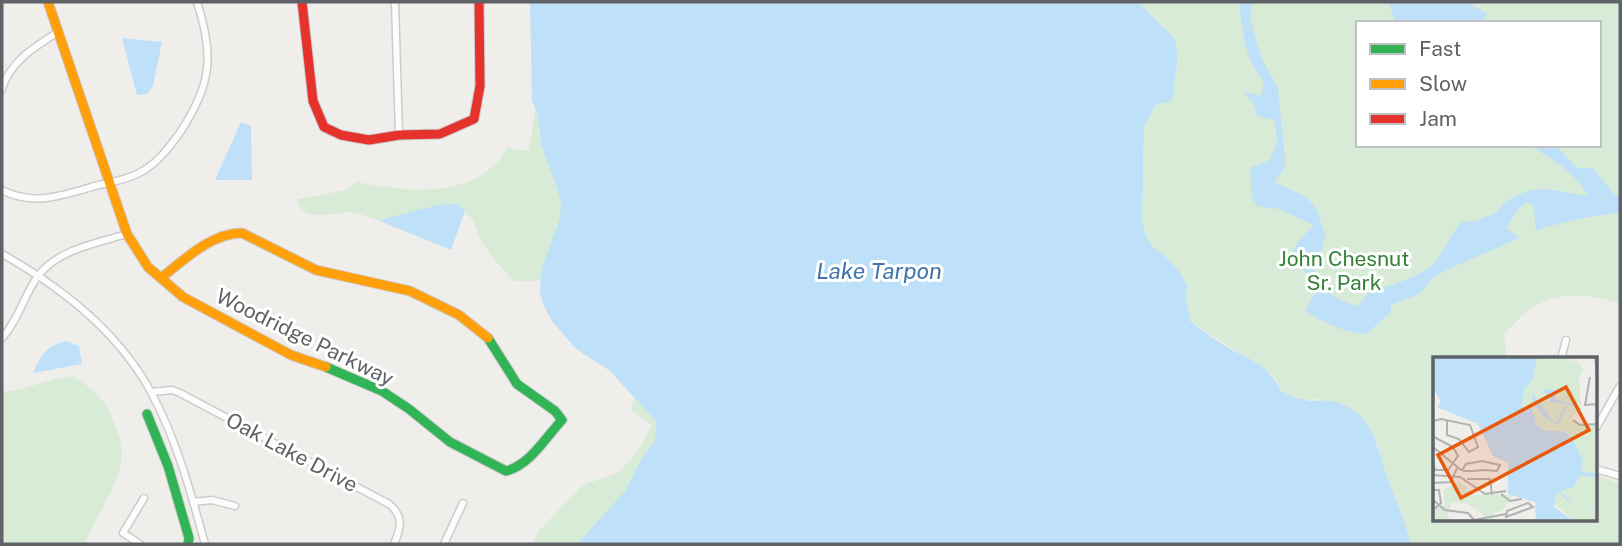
<svg xmlns="http://www.w3.org/2000/svg" width="1622" height="546" viewBox="0 0 1622 546" font-family="'Public Sans',sans-serif">
<style>
.green{fill:#d8ebd6;fill-rule:evenodd}
.water{fill:#bfe0f9}
.lines{fill:none;stroke-linecap:round;stroke-linejoin:round}
.street-casing{stroke:#cbcccc;stroke-width:9}
.fast-casing{stroke:#cacacb;stroke-width:11}
.slow-casing{stroke:#cacacb;stroke-width:11}
.jam-casing{stroke:#cacacb;stroke-width:11}
.street{stroke:#fdfcfc;stroke-width:6}
.fast{stroke:#30b455;stroke-width:9}
.slow{stroke:#ff9f0a;stroke-width:9}
.jam{stroke:#e5322d;stroke-width:9}
.labels{text-anchor:middle;dominant-baseline:central;stroke-width:6;stroke-linejoin:round;paint-order:stroke}
.park-label{font-size:21px;fill:#348238;stroke:#fff}
.street-label{font-size:21px;fill:#5f6368;stroke:#fff}
.water-label{font-size:23px;font-style:italic;fill:#4174aa;stroke:#fff}
.inset-road{fill:none;stroke:#b1b2b2;stroke-width:2}
.view{fill:#e8590c;fill-opacity:0.15;stroke:#e8590c;stroke-width:3.5}
.inset-edge{fill:none;stroke:#5f6368;stroke-width:3.5}
</style>
<rect width="100%" height="100%" fill="#efeeea"/>
<g class="green">
<path d="M1138,2H1620V303C1568,289 1540,292 1504,335L1507,359H1435V520H1596V475L1620,484V544H1411L1385,474L1377,442L1322,399L1303,400L1281,391L1274,376L1190,321L1186,298L1187,284L1167,258L1152,246L1146,236L1142,219L1144,127L1155,105L1172,101L1178,57L1165,28ZM1358,23H1599V145H1358Z"/>
<path d="M542,110L575,185L542,281H514L498,264L481,241L473,220L458,204C439,205 422,210 403,215C397,216 389,220 382,220C373,221 364,214 355,213C338,210 301,226 297,199L346,190L357,182C406,192 479,200 507,148L529,151L535,112Z"/>
<polygon points="599,358 677,407 600,544 534,544 533,541 539,531 583,485 617,473 631,460 639,449 652,425 631,410 635,394 620,382"/>
<path d="M73,376C91,387 104,398 112,418C117,430 122,441 122,454C121,483 95,517 85,544H2V392C27,390 48,378 73,376Z"/>
</g>
<g class="water">
<path d="M530,2H1138L1175,39L1178,57L1172,101L1155,105L1144,127L1142,219L1146,236L1152,246L1167,258L1179,271L1187,285L1186,298L1190,321C1202,330 1214,339 1227,347C1252,361 1267,363 1281,391C1287,393 1294,398 1301,399C1313,403 1325,398 1339,403C1375,416 1376,446 1387,477C1395,500 1405,521 1411,544H577L626,490L643,456L655,441L656,421L609,370L576,349L552,321L543,304L540,293L541,270L560,219L561,200L541,144L538,115L532,101Z"/>
<path d="M1225,2H1252L1250,19L1262,59L1278,88L1285,160L1284,169L1274,182L1307,197L1317,211L1325,233L1323,247L1313,267C1321,291 1334,299 1357,306L1371,290C1387,288 1421,276 1433,264C1444,252 1450,235 1461,222L1476,221L1498,212C1503,202 1508,200 1518,195C1546,182 1561,194 1588,196C1577,173 1550,158 1529,145H1555L1577,168H1593L1614,194L1620,197V214C1610,211 1549,225 1536,231L1533,205L1526,202L1515,213L1507,228L1519,238L1451,268L1434,277L1420,294L1391,305V312L1366,334C1344,332 1323,323 1305,311L1315,293L1307,272L1297,267L1291,255L1298,242L1313,225L1279,209L1257,206L1252,197L1250,168L1270,160L1277,140L1275,120L1257,116L1254,105L1243,91L1261,96L1264,81C1244,60 1243,31 1239,3Z"/>
<polygon points="1389,2 1473,2 1472,6 1487,13 1482,23 1395,23"/>
<polygon points="122,38 162,42 153,86 147,94 137,95"/>
<polygon points="241,122 251,126 252,180 215,180"/>
<polygon points="458,204 465,211 451,250 375,219 380,220 438,205"/>
<path d="M67,341L79,346L82,364L33,373C41,356 46,345 67,341Z"/>
</g>
<g class="lines">
<g class="street-casing">
<g id="street">
<polyline points="395,2 399,135"/>
<path d="M2,89C11,60 34,48 58,32"/>
<path d="M2,190C30,205 56,197 85,189C102,183 121,182 137,174C155,166 168,149 179,134C211,86 215,57 197,2"/>
<path d="M2,254C61,287 119,332 152,394C177,441 191,493 205,544"/>
<path d="M2,338C18,321 24,295 38,276C58,249 98,243 127,234"/>
<polyline points="1561,359 1566,340"/>
<path d="M151,392L172,390L180,393L389,504C404,516 401,528 394,544"/>
<polyline points="1596,428 1620,386"/>
<polyline points="1596,469 1620,476"/>
<polyline points="193,502 212,500 235,506"/>
<polyline points="140,544 123,533 144,498"/>
<polyline points="444,544 463,503"/>
</g>
</g>
<g class="fast-casing">
<g id="fast">
<path d="M326,367L382,391L409,409L450,442L506,471C530,465 546,437 562,420L555,411L517,384L488,338"/>
<polyline points="147,414 168,466 189,538 188,544"/>
</g>
</g>
<g class="slow-casing">
<g id="slow">
<polyline points="48,2 127,234 148,267 183,297 291,355 326,367"/>
<path d="M161,278C184,260 211,233 242,233L316,270L410,291L459,315L488,338"/>
</g>
</g>
<g class="jam-casing">
<polyline id="jam" points="302,2 313,101 324,127 341,135 369,140 399,135 440,134 474,119 480,86 479,2"/>
</g>
<use href="#street" class="street"/>
<use href="#fast" class="fast"/>
<use href="#slow" class="slow"/>
<use href="#jam" class="jam"/>
</g>
<g class="labels">
<g class="park-label">
<text x="1344" y="258">John Chesnut<tspan x="1344" dy="24">Sr. Park</tspan></text>
</g>
<g class="street-label">
<text transform="translate(305 337) rotate(26)">Woodridge Parkway</text>
<text transform="translate(292 452) rotate(28)">Oak Lake Drive</text>
</g>
<g class="water-label">
<text x="879" y="270">Lake Tarpon</text>
</g>
</g>
<g transform="translate(1433 357)">
<rect width="164" height="164" fill="#efeeea"/>
<path d="M104,0H134L138,7L140,0L151,13L146,19L148,52L138,61L143,67L164,68V164H141L119,145L123,134L142,128L150,107L133,83L109,73L90,57L89,33L98,21ZM26,125L33,129L35,138H80L70,153L60,156L59,164L35,147L18,145L14,161L21,164H0V153L12,148L10,133Z" fill="#d8ebd6"/>
<path d="M0,0H104L99,24L91,33L89,50L99,52L104,68L112,74H130L139,82L150,103L148,115L164,116V120L147,119L140,130L127,134L139,146L159,147L164,159L158,147L137,146L124,134L121,150L141,164H103L102,145L75,137V106L60,99L45,67L4,50L8,45L0,30ZM110,32L122,33V43L143,47L134,50L125,68L112,61L100,46L99,35L121,65H125L129,54L134,48L138,47L118,45Z" fill="#bfe0f9"/>
<path class="inset-road" d="M162,0L165,29M157,20L152,48L165,47M140,63L147,68L165,67M0,64L8,62L37,68L45,90L36,95L26,82L14,78V64M0,90L28,113H29L32,114H39L51,113L64,114L67,108L49,104L33,107L29,113M0,104L2,113H15L25,99L20,90L1,80M0,118L27,120L52,137L73,134M34,122H57L59,138M0,126L18,125L24,111M0,133H6L8,146L0,153M68,137L77,144L89,142M0,143L12,153L35,156L42,164M95,146L100,150L73,160L74,154ZM36,164L73,157"/>
<path class="view" d="M133,30L156,73L28,141L5,98Z"/>
<rect width="164" height="164" class="inset-edge"/>
</g>
<rect width="1622" height="546" fill="none" stroke="#5f6368" stroke-width="7"/>
<rect x="1356" y="21" width="245" height="126" fill="#ffffff" stroke="#bfc1c3" stroke-width="2"/>
<rect x="1370" y="44" width="35" height="10" fill="#30b455" stroke="#bfc1c3" stroke-width="2"/>
<text x="1419" y="56" font-size="21" fill="#5f6368">Fast</text>
<rect x="1370" y="79" width="35" height="10" fill="#ff9f0a" stroke="#bfc1c3" stroke-width="2"/>
<text x="1419" y="91" font-size="21" fill="#5f6368">Slow</text>
<rect x="1370" y="114" width="35" height="10" fill="#e5322d" stroke="#bfc1c3" stroke-width="2"/>
<text x="1419" y="126" font-size="21" fill="#5f6368">Jam</text>
</svg>
